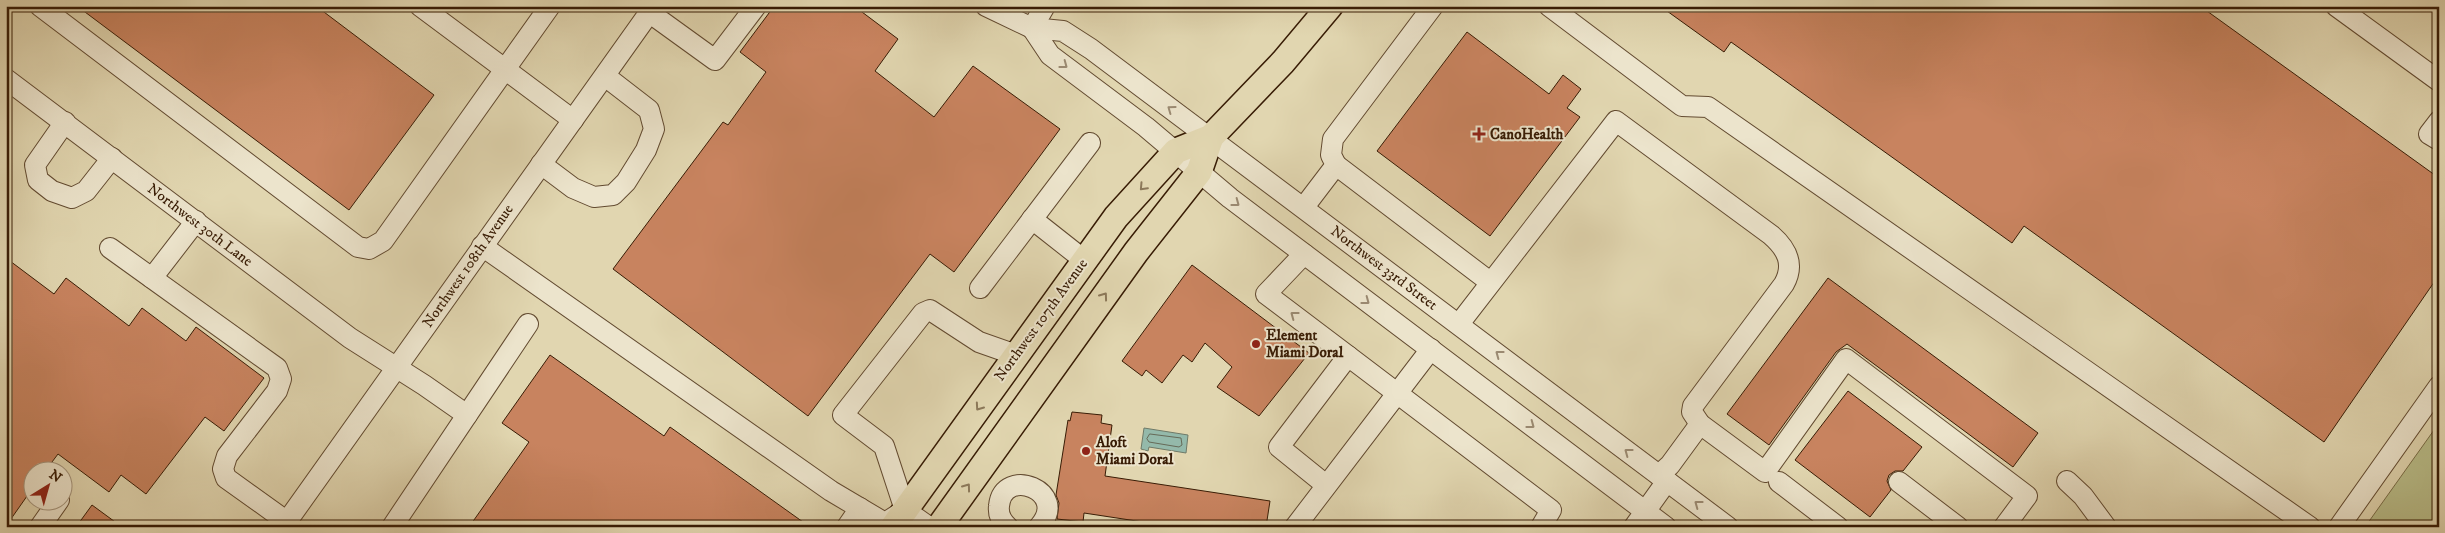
<svg xmlns="http://www.w3.org/2000/svg" width="2445" height="533" viewBox="0 0 2445 533" font-family="'IM FELL DW Pica',serif">
<style>
.green{fill:#b8bc88;stroke:#786c46}
.water{fill:#94b9aa;stroke:#6f7a68}
.lines{fill:none;stroke-linecap:round;stroke-linejoin:round}
.shore{stroke:#666a58;stroke-width:1}
.building{fill:#c8835f;stroke:#381c05}
.minor-casing{stroke:#624a30;stroke-width:22}
.major-casing{stroke:#381c05;stroke-width:28}
.minor{stroke:#ece4cc;stroke-width:20}
.major{stroke:#e1d6b0;stroke-width:25}
.oneway{stroke:#9b8a72}
.oneway2{stroke:#8c795a}
.poi-dot{fill:#8f2418;stroke:#ece4cc;stroke-width:2}
.labels{text-anchor:middle;dominant-baseline:central;stroke-width:4;stroke-linejoin:round;paint-order:stroke}
.poi-label{font-size:15px;font-weight:bold;fill:#381c05;stroke:#ece4cc;text-anchor:start}
.street-label{font-size:15px;fill:#381c05;stroke:#ece4cc}
</style>
<rect width="100%" height="100%" fill="#e1d6b0"/>
<filter id="stains"><feTurbulence type="fractalNoise" baseFrequency=".004" numOctaves="4"/><feColorMatrix values="0 0 0 0 .2 0 0 0 0 .09 0 0 0 0 .02 0 0 0 .5 -.17"/></filter>
<radialGradient id="worn" r=".72"><stop offset=".6" stop-color="#630" stop-opacity="0"/><stop offset="1" stop-color="#630" stop-opacity=".3"/></radialGradient>
<polygon class="green" points="2439,423 2439,527 2365,527"/>
<polygon class="water" points="1144,428 1188,435 1186,453 1149,447 1148,451 1141,449"/>
<g class="lines">
<polygon class="shore" points="1150,434 1181,438 1182,445 1179,447 1149,442 1147,439"/>
</g>
<g class="building">
<polygon points="77,6 316,6 434,95 349,210"/>
<polygon points="794,6 854,6 898,39 875,71 934,117 973,66 1060,129 954,272 930,254 808,416 613,269 723,122 728,125 766,72 740,52 772,9"/>
<polygon points="1660,6 2200,6 2439,178 2439,275 2324,442 2024,226 2012,243 1731,42 1724,52"/>
<polygon points="1467,32 1549,94 1563,75 1581,89 1567,108 1580,117 1490,236 1377,151"/>
<polygon points="6,258 54,294 66,278 129,326 142,308 186,341 196,327 264,378 224,431 205,417 146,494 121,475 109,492 58,454 46,470 32,470 32,489 6,526"/>
<polygon points="1192,265 1309,353 1259,416 1217,387 1232,367 1205,343 1192,362 1183,355 1162,383 1146,370 1142,376 1122,361"/>
<polygon points="1828,278 2038,433 2013,467 1847,344 1836,352 1769,445 1727,414"/>
<polygon points="550,355 664,436 670,427 810,527 469,527 529,442 502,423"/>
<polygon points="1848,391 1922,447 1903,471 1895,471 1889,475 1887,481 1891,490 1870,517 1795,460"/>
<polygon points="1072,412 1102,415 1101,423 1112,425 1105,476 1270,501 1266,527 1176,527 1084,513 1083,522 1057,519 1059,503 1056,495 1068,420 1070,421"/>
<polygon points="92,505 122,527 76,527"/>
</g>
<g class="lines">
<g class="minor-casing">
<g id="minor">
<polyline points="40,6 358,247 369,249 383,241 550,6"/>
<polyline points="420,6 573,120"/>
<polyline points="986,6 1032,28 1063,31 1091,49 1728,527"/>
<polyline points="1549,6 1682,106 1708,107 2310,527"/>
<polyline points="2336,6 2439,81"/>
<polyline points="650,13 715,60 756,6"/>
<polyline points="1032,28 1050,55 1146,127 1230,198 1666,527"/>
<polyline points="1032,28 1045,6"/>
<polyline points="6,79 350,338 424,385 467,415"/>
<polyline points="2439,121 2429,134 2439,140"/>
<polyline points="65,122 35,165 38,180 52,191 72,198 86,191 112,158"/>
<polyline points="541,164 573,188 594,197 613,195 626,182 646,150 654,129 649,110 605,76"/>
<polyline points="1336,165 1490,282"/>
<polyline points="1304,207 1336,165 1331,155 1333,139 1433,6"/>
<polyline points="1032,219 1084,260"/>
<polyline points="482,246 831,491 885,523 905,510"/>
<polyline points="110,248 277,368 281,379 277,391 227,456 223,469 226,478 286,521"/>
<polyline points="1304,254 1266,294 1348,356"/>
<polyline points="152,278 196,221"/>
<polyline points="980,288 1090,143"/>
<path d="M1459,324L1616,121L1771,235C1787,249 1795,264 1784,284L1693,406L1692,412L1700,424L1765,472L1846,359L2027,496L2004,527"/>
<polyline points="1659,475 1670,465 1700,424"/>
<polyline points="2067,481 2083,496 2106,527"/>
<polyline points="1779,482 1838,527"/>
<polyline points="1899,482 1958,527"/>
<polyline points="1326,485 1279,447 1348,356 1551,510 1541,527"/>
<polyline points="905,510 884,446 843,415 923,313 930,310 979,342 1016,355"/>
<polyline points="905,510 929,527"/>
<polyline points="40,527 59,500"/>
<polyline points="283,527 654,6"/>
<polyline points="392,527 528,324"/>
<polyline points="847,527 860,508"/>
<path d="M1008,527C1001,521 998,514 999,506C1003,465 1071,491 1039,527"/>
<polyline points="1295,527 1431,349"/>
<polyline points="1634,527 1667,481"/>
<polyline points="2339,527 2439,386"/>
</g>
</g>
<g class="major-casing">
<g id="major">
<polyline points="893,527 1116,217 1176,151 1211,137 1283,62 1330,6"/>
<polyline points="939,527 1136,252 1199,172 1211,137"/>
</g>
</g>
<use href="#minor" class="minor"/>
<use href="#major" class="major"/>
</g>
<defs><path id="oneway-chevron" d="M-2-3.5L2.5 0L-2 3.5" fill="none" stroke-width="1.6" stroke-linecap="round" stroke-linejoin="round" transform="scale(1.25)"/></defs>
<g class="oneway">
<use href="#oneway-chevron" transform="translate(1064 65) rotate(37)"/>
<use href="#oneway-chevron" transform="translate(1171 109) rotate(-144)"/>
<use href="#oneway-chevron" transform="translate(1236 203) rotate(37)"/>
<use href="#oneway-chevron" transform="translate(1366 301) rotate(37)"/>
<use href="#oneway-chevron" transform="translate(1294 315) rotate(-143)"/>
<use href="#oneway-chevron" transform="translate(1499 354) rotate(-143)"/>
<use href="#oneway-chevron" transform="translate(1531 425) rotate(37)"/>
<use href="#oneway-chevron" transform="translate(1628 452) rotate(-143)"/>
<use href="#oneway-chevron" transform="translate(1698 504) rotate(-143)"/>
</g>
<g class="oneway2">
<use href="#oneway-chevron" transform="translate(1143 187) rotate(133)"/>
<use href="#oneway-chevron" transform="translate(1104 296) rotate(-54)"/>
<use href="#oneway-chevron" transform="translate(979 407) rotate(125)"/>
<use href="#oneway-chevron" transform="translate(967 487) rotate(-54)"/>
</g>
<g class="poi-dot">
<path d="M1476.5 126.5h5v5h5v5h-5v5h-5v-5h-5v-5h5z"/>
<circle cx="1256" cy="344" r="5"/>
<circle cx="1086" cy="451" r="5"/>
</g>
<g class="labels">
<g class="poi-label">
<text x="1490" y="134">CanoHealth</text>
<text x="1266" y="335">Element<tspan x="1266" dy="17">Miami Doral</tspan></text>
<text x="1096" y="442">Aloft<tspan x="1096" dy="17">Miami Doral</tspan></text>
</g>
<g class="street-label">
<text transform="translate(200 225) rotate(37)">Northwest 30th Lane</text>
<text transform="translate(468 266) rotate(-55)">Northwest 108th Avenue</text>
<text transform="translate(1384 268) rotate(37)">Northwest 33rd Street</text>
<text transform="translate(1041 320) rotate(-54)">Northwest 107th Avenue</text>
</g>
</g>
<rect width="2445" height="533" fill="none" stroke="#e1d6b0" stroke-width="25"/>
<rect x="8" y="8" width="2430" height="518" fill="none" stroke="#381c05" stroke-width="2.5"/>
<rect x="12" y="12" width="2420" height="508" fill="none" stroke="#381c05"/>
<g transform="translate(48 486) rotate(37)"><circle r="24" fill="#ece4cc" stroke="#a4947c"/>
<path d="M0-4L9 19L0 12L-9 19Z" fill="#8f2418"/>
<text y="-8" font-size="14" font-weight="bold" text-anchor="middle" fill="#381c05">N</text>
</g>
<rect width="100%" height="100%" filter="url(#stains)"/>
<rect width="100%" height="100%" fill="url(#worn)"/>
</svg>
